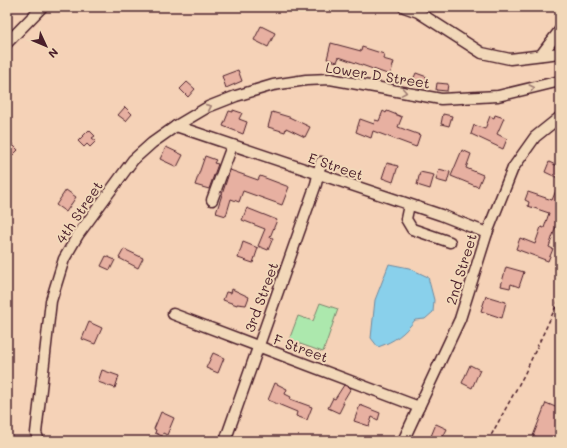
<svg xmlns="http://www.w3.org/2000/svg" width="567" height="448" viewBox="0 0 567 448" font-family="Mali,sans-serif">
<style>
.green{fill:#ace8ad;stroke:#7b846c}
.water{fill:#89d0eb;stroke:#70899e}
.building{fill:#e7b0a1;stroke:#4a1f2b}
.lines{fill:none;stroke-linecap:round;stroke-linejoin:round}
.minor-casing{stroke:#4a1f2b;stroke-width:13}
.path{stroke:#4a1f2b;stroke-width:1.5;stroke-dasharray:4 3;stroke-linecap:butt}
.minor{stroke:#f2d8b9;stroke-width:10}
.oneway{stroke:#9e7c72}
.labels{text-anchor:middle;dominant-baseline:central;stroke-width:4;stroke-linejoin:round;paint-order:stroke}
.street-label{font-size:14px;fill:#4a1f2b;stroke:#f2d8b9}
</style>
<rect width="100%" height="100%" fill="#f5d2b7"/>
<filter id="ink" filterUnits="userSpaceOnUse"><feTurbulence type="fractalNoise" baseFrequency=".025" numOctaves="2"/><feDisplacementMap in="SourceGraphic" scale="8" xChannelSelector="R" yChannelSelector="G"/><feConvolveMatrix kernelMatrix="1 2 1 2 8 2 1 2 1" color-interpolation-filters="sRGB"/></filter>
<g filter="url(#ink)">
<polygon class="green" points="320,303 338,309 323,352 289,340 298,316 313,321"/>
<path class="water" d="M389,264L409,268L428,277L434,300L433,312L425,319L415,320C404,334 395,341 378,347L371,338L375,300Z"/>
<g class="building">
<polygon points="261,26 275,33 268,47 254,40"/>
<polygon points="331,43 361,51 362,47 384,54 383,59 394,62 390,75 339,57 337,62 327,59"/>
<polygon points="238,70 242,81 226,88 222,76"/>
<polygon points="416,73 427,77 424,87 412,82"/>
<polygon points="187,82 195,89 188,97 180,89"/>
<polygon points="437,83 448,84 447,91 436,90"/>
<polygon points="125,107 132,114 126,121 118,115"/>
<polygon points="233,110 242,113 239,119 247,122 243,134 223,126 229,111 233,112"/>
<polygon points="383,111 386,113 387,111 402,117 398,127 420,135 416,147 373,131 371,138 356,132 360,119 374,124 375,120 379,121"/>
<polygon points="272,112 289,117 310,127 305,137 286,128 285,132 268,127"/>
<polygon points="443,114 452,116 449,126 441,124"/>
<polygon points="495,115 504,118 497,134 507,139 503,149 471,134 474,125 485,129 490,116 494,118"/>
<polygon points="89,130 95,136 92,138 96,141 90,147 87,144 84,147 78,141"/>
<polygon points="7,139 18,150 7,161"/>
<polygon points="166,147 183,155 177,167 160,159"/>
<polygon points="462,150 471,154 466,168 483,175 478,187 451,176"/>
<polygon points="205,156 216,160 214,163 218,164 209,189 195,185"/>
<polygon points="549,162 560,167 560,179 545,172"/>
<polygon points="387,163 398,166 393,182 382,178"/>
<polygon points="439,169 450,172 447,183 436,180"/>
<polygon points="230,170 258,180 260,176 289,187 282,205 243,191 239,202 231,199 226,216 216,213"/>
<polygon points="420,172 434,175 430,189 417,185"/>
<polygon points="560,181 560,214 549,247 553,249 548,261 516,249 520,238 535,244 541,227 544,228 549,213 528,206 529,202 525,200 528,192 552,200"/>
<polygon points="66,190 76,197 66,212 56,205"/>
<polygon points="247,208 277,220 270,237 273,238 268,250 258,246 265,229 242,220"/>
<polygon points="243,242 258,248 253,263 238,258"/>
<polygon points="124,249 143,258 138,268 119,258"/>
<polygon points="106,256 115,260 110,270 101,266"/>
<polygon points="506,267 524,272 519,287 511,284 510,288 501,286"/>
<polygon points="232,289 249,297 246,305 237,304 237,305 223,300 226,292 231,293"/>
<polygon points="486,296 506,302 502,318 481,311"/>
<polygon points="89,322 102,328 95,344 82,339"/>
<polygon points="213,353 224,358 218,373 206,368"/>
<polygon points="470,365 480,370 472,388 462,383"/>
<polygon points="102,370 119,376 115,388 98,382"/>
<polygon points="275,383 287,389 285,394 291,397 290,399 312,407 307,420 296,416 297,412 268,400"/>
<polygon points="344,385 351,388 342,403 344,403 339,413 328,408 333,398 335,399"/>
<polygon points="546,403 560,409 560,441 547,441 533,436"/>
<polygon points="360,405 380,413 378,420 372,417 369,426 354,421"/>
<polygon points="161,412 174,418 167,435 163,433 162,436 155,433 156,430 154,429"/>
<polygon points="436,424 447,429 441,441 429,441"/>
</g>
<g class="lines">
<g class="minor-casing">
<g id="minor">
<polyline points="404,7 418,12 482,53 510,59 560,53"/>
<polyline points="7,43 42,7"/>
<polyline points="541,55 560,30"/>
<polyline points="176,126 441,215 487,233"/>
<polyline points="212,200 232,146"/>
<polyline points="409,205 406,219 412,229 450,242"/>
<polyline points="173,314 419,407"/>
<polyline points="39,441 36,433 51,301 64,259 78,235 133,160 152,143 176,126 208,107 236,96 273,85 306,80 330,79 441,99 498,96 560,81"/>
<polyline points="225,441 316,184 321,162"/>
<polyline points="403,441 460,319 487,233 513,168 535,137 560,117"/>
</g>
</g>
<polyline class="path" points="488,441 524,375 560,298"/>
<use href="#minor" class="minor"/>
</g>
<defs><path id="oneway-chevron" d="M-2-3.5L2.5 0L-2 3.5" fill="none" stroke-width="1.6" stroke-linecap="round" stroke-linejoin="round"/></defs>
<g class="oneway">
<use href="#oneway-chevron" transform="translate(532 88) rotate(-13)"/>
<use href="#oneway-chevron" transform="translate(404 92) rotate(10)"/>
<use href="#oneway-chevron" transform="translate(209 107) rotate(-24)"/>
</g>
</g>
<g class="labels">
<g class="street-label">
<text transform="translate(378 75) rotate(9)">Lower D Street</text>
<text transform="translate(336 166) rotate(19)">E Street</text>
<text transform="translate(79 212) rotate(-56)">4th Street</text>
<text transform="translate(461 269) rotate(-73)">2nd Street</text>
<text transform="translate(261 297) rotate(-70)">3rd Street</text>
<text transform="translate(301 348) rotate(20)">F Street</text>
</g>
</g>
<rect width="567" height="448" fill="none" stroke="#f2d8b9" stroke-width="24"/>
<rect x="12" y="12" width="543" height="424" fill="none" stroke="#4a1f2b" stroke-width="1.5" filter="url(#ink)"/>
<g transform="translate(46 46) rotate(134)" stroke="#f2d8b9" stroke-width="3" paint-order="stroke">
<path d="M0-3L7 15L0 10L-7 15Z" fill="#4a1f2b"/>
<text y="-6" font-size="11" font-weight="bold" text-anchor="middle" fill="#4a1f2b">N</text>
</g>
</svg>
